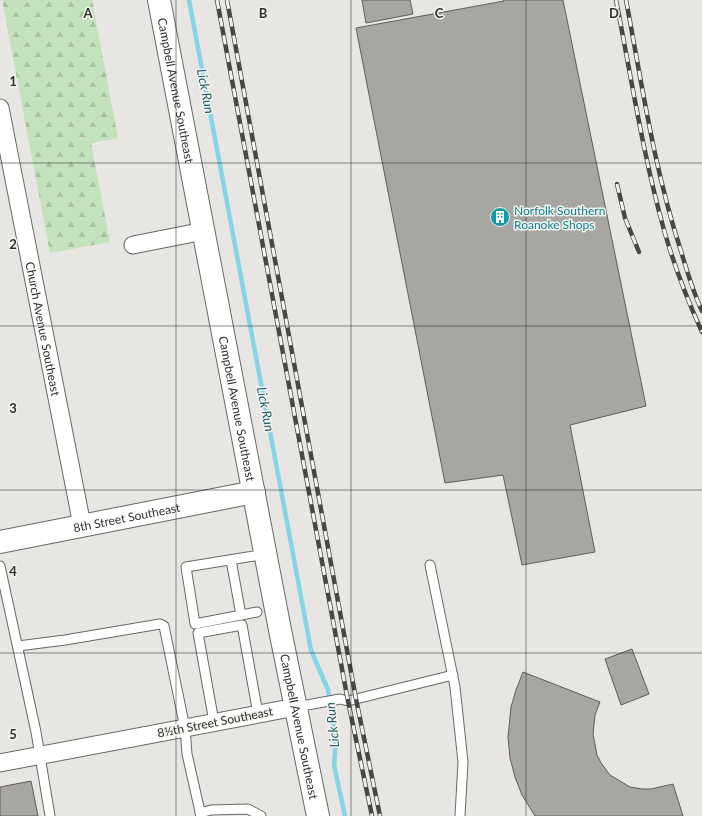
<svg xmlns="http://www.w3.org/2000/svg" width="702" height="816" viewBox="0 0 702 816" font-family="Lato,sans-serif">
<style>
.forest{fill:url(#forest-firs)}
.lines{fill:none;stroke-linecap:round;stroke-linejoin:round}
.stream{stroke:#86d5e7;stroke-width:4.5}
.building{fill:#a8a6a3;stroke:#5f5d5a}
.lane-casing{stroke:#686764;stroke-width:11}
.street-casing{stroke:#686764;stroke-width:19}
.secondary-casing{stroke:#686764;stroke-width:24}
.lane{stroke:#fff;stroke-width:9}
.street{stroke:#fff;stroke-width:17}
.secondary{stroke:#fff;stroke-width:22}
.rail-casing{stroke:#474744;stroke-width:4.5}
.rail{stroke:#f4f3ef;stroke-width:3;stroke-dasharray:9;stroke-linecap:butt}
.grid{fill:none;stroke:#2e2e2c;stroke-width:1;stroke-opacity:0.55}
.labels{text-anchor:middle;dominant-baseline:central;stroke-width:3;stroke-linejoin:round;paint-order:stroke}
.street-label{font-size:12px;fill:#2e2e2c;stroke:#f4f3ef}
.culture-label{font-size:12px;fill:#0d838f;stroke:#f4f3ef;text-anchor:start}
.water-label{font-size:13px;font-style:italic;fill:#1a5c68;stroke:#f4f3ef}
.grid-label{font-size:13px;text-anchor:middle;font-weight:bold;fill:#2e2e2c;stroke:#f4f3ef;stroke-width:3;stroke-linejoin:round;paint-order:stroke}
</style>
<defs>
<pattern id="forest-firs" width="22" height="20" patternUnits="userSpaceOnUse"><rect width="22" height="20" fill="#c5e2bf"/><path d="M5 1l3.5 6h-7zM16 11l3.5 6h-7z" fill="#aac2a4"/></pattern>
</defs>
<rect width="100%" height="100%" fill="#e7e6e2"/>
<polygon class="forest" points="2,0 92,0 118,138 91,143 110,242 50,253"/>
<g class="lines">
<polyline class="stream" points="189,0 311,650 328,690 336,741 334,765 345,816"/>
</g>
<g class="building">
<polygon points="362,0 410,0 413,14 366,23"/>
<polygon points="503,0 563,0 646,406 570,425 595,552 522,565 503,475 445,483 356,28 504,1"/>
<polygon points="632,649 649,694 621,705 605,659"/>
<polygon points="523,672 600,702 595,715 593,734 597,755 601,763 610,775 630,787 642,789 651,789 673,784 683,816 535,816 522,795 515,777 510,758 508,737 511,707 516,690"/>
<polygon points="31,781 38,816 0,816 0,787"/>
</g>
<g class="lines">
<g class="lane-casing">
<g id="lane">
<polyline points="231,560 241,615"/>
<polyline points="430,565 455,687 463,762 460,816"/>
<polyline points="0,566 36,732 50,816"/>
<polyline points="257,612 195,624 186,567 266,554"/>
<polyline points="18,646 65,640 160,624 164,626 185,728 187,754 201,816"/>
<polyline points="296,707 340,699 348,701 453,675"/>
<polyline points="214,722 198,633 242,625 258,714"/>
<polyline points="200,813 211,810 248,809 261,816"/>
</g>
</g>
<g class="street-casing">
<g id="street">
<path id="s1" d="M0,108L82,525"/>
<polyline points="133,245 204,231"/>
<polyline points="0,763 296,707"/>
</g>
</g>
<g class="secondary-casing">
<g id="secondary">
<path id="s2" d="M159,0L280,630L318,816"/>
<path id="s3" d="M0,542L254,492"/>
</g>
</g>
<use href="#lane" class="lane"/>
<use href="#street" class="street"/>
<use href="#secondary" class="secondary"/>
<g class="rail-casing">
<g id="rail">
<polyline points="217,0 348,701 372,816"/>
<polyline points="227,0 356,699 380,816"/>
<path d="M616,0C631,76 643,155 664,230C674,265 687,299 702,332"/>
<path d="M626,0C642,84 654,169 681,251C687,271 693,292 702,311"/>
<polyline points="617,184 625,218 639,252"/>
</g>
</g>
<use href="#rail" class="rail"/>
</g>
<path class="grid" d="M176,0V816M351,0V816M526,0V816M0,163H702M0,326H702M0,490H702M0,653H702"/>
<defs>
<g id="building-disc" transform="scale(1)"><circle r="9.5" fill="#0f9aa8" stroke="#f4f3ef"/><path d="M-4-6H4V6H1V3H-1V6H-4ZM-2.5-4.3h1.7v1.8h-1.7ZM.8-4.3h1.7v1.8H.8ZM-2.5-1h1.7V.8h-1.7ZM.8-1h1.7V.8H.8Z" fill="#fff"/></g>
</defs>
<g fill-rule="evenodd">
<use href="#building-disc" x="500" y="217"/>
</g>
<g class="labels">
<g class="street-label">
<text stroke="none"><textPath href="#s2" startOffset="92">Campbell Avenue Southeast</textPath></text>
<text stroke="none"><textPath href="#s1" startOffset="225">Church Avenue Southeast</textPath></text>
<text stroke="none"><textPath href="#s2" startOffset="416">Campbell Avenue Southeast</textPath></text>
<text stroke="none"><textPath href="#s3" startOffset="129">8th Street Southeast</textPath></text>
<text transform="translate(215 722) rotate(-11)">8½th Street Southeast</text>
<text stroke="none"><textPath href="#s2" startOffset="740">Campbell Avenue Southeast</textPath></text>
</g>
<g class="culture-label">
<text x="514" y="210">Norfolk Southern<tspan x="514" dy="14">Roanoke Shops</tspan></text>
</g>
<g class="water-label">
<text transform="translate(206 91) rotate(79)">Lick Run</text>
<text transform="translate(266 409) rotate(79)">Lick Run</text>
<text transform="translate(332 725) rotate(-96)">Lick Run</text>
</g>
</g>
<g class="grid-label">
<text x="88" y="18">A</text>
<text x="263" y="18">B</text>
<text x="439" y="18">C</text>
<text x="614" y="18">D</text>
<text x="13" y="86">1</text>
<text x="13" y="249">2</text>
<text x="13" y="413">3</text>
<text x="13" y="576">4</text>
<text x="13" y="739">5</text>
</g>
</svg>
